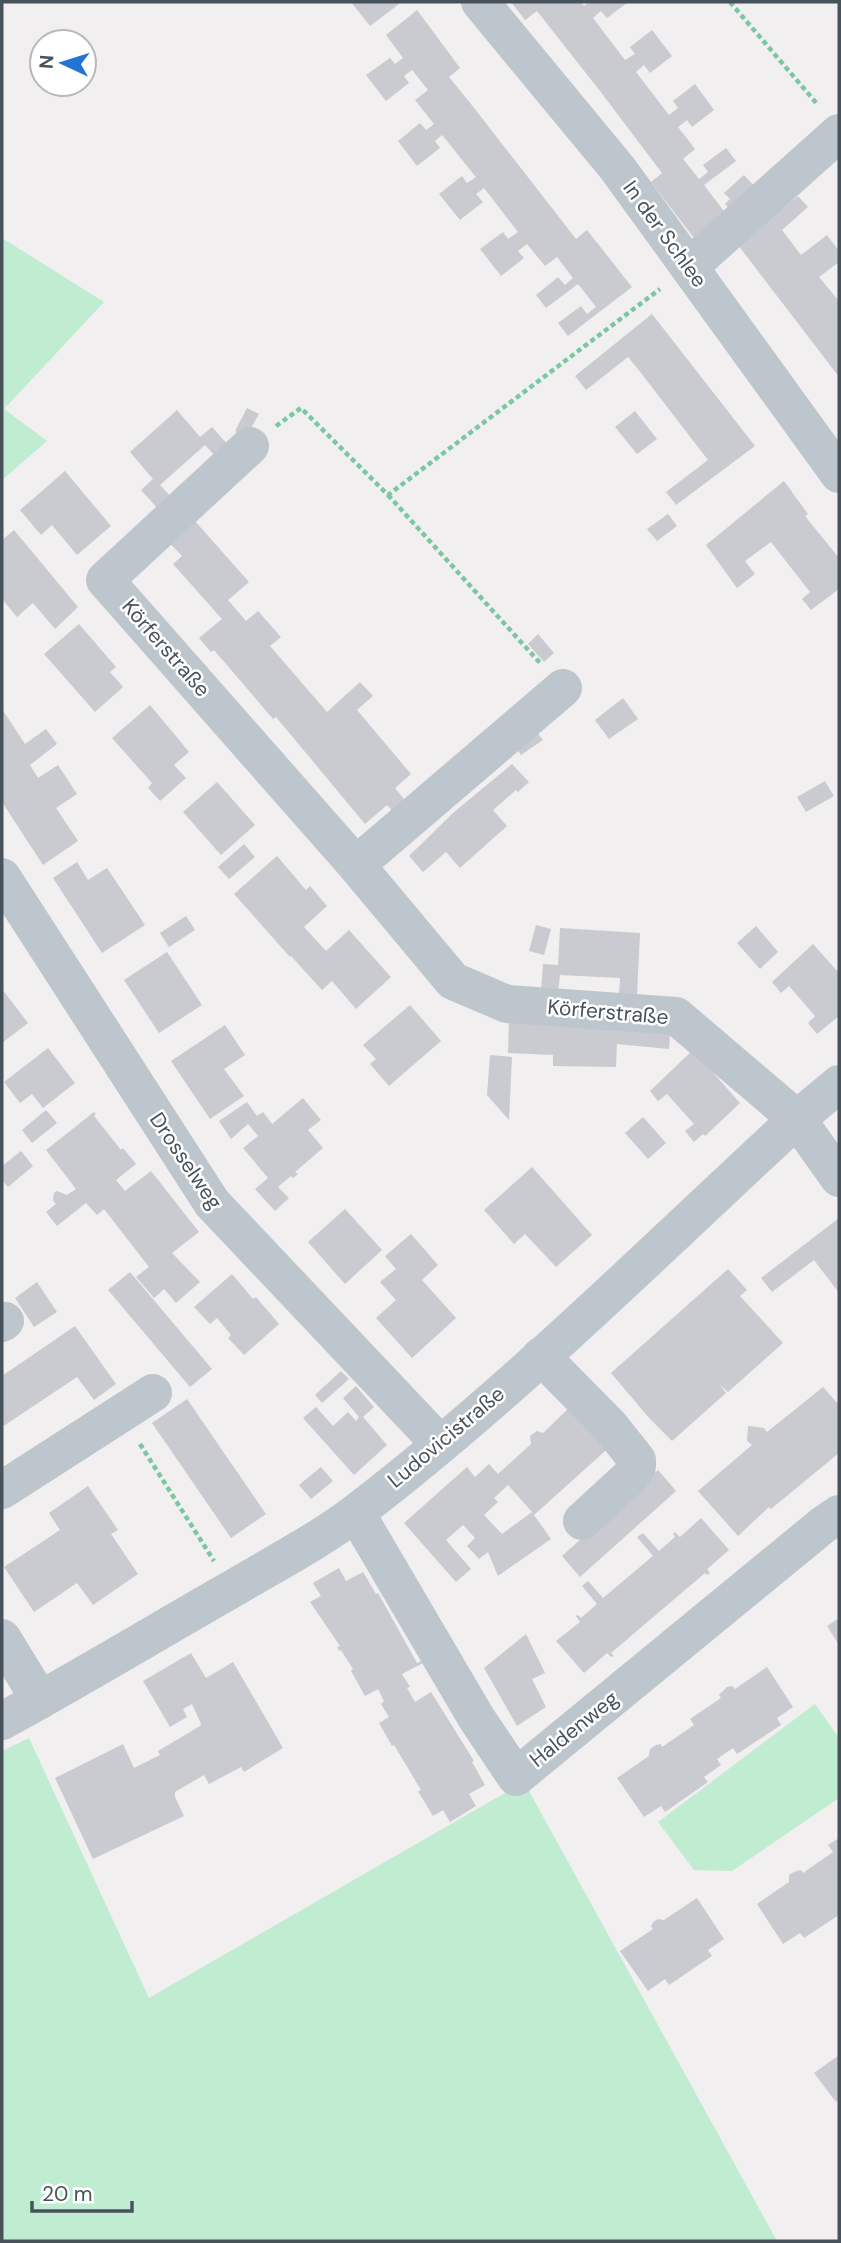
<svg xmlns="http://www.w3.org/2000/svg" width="841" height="2243" viewBox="0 0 841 2243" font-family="'DM Sans',sans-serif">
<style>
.green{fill:#c0ecd1}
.building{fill:#c9cbd1;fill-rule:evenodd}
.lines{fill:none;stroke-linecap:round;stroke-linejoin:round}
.path{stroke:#7ac8a1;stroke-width:4.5;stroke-dasharray:5 3.5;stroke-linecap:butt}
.minor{stroke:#bec6cd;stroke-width:38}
.labels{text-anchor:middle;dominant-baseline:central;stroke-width:5;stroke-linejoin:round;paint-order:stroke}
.street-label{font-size:21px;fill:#48525b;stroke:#fff}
</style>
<rect width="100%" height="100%" fill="#f1efef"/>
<g class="green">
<polygon points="2,238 104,302 4,409 47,441 2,480"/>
<polygon points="815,1704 839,1738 839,1798 732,1871 694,1870 658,1822"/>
<polygon points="29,1738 149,1998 524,1782 777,2241 2,2241 2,1751"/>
</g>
<g class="building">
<polygon points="351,2 397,2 399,4 370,26"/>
<polygon points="511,2 580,2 584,6 589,2 628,2 607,18 601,11 593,18 625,60 635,54 630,47 652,30 672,56 650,73 644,65 636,72 669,115 678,108 673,101 695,84 714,110 692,127 687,120 678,127 695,149 683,159 699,179 708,172 703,165 726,148 736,161 704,185 726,214 694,238 651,182 662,173 600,91 537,11 525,20"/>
<polygon points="417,10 460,68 449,77 471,104 576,239 587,230 632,287 568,336 558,323 581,306 587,314 596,307 578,284 546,308 536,295 558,277 565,285 573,278 557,257 545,266 527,244 518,251 524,258 501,276 480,249 503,232 508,239 518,232 484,188 476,194 483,202 460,220 439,194 462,176 467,183 476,177 442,135 435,141 440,148 417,166 398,141 420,123 426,130 434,124 415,100 428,90 412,70 404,76 409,83 386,101 366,75 390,58 395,64 403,58 386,35"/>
<polygon points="744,175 756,188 730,210 725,204 730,199 724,193"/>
<polygon points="798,196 808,207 782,230 801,255 827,235 839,251 839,262 819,277 839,301 839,377 738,245"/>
<polygon points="652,314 755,446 676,505 666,492 708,460 641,373 628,357 586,390 575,376"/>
<polygon points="247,408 259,414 246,437 235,431"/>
<polygon points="177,410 200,437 212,427 230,447 217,458 205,445 160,485 172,498 159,510 141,490 153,479 130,452"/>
<polygon points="635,411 657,439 637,454 615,427"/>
<polygon points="65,471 111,526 77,555 52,525 41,535 20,510"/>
<polygon points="784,481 808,514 805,516 839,558 839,589 811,610 802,599 810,592 771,542 745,561 755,574 737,588 706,545"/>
<polygon points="187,512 249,582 228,600 246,621 258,611 281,637 270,646 327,712 360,682 373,696 357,710 411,774 395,788 408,804 396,815 387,805 365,824 276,717 273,719 214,650 211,652 199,638 222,619 173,564 182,556 161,534"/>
<polygon points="668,514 677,526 657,541 647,529"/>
<polygon points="14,530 78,607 55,629 33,603 17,617 2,599 2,540"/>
<polygon points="79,624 116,667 110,672 123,687 95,712 44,654"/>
<polygon points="538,634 554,653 544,662 528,644"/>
<polygon points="623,698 638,719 609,739 595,720"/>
<polygon points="150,705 189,752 174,765 186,778 160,801 148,788 152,783 112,738"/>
<polygon points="2,709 25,744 46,729 57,744 30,765 38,778 58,765 77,794 56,808 78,841 43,865 2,802"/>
<polygon points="536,731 543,740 521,755 514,745"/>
<polygon points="512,764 529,782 518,792 516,790 493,810 507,826 460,868 446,852 423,872 409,856 453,813"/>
<polygon points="825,781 834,796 806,812 797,797"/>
<polygon points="217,782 255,825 221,855 183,812"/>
<polygon points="244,844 255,857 229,879 218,867"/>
<polygon points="277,856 306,890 310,886 327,906 304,927 326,951 349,930 391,977 356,1009 332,981 322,990 291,956 290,957 234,894"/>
<polygon points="77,862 88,880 107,868 145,925 102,953 53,878"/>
<polygon points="186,916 195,930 169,947 160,933"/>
<polygon points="536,925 551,929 544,955 529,951"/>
<polygon points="756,926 778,952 760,969 737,943"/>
<polygon points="560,928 640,933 637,995 619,994 620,978 560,975 558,993 541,991 543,964 558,965"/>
<polygon points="813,944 839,973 839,1016 817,1034 808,1023 815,1016 789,986 781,993 772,982"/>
<polygon points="167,952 202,1005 159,1033 124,980"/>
<polygon points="2,989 28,1023 2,1043"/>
<polygon points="410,1005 441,1041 389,1086 370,1064 376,1059 363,1045"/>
<polygon points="509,1020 670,1033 669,1049 617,1044 616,1067 553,1066 553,1055 508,1053"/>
<polygon points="225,1025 245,1055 224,1069 244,1096 210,1119 171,1061"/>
<polygon points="48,1048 75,1083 43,1108 32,1094 20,1103 4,1082"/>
<polygon points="693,1050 740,1103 705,1136 703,1134 694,1142 685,1131 694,1124 667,1094 658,1101 650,1091"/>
<polygon points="490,1055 512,1057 509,1120 487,1095"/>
<polygon points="303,1098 321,1120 308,1130 323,1148 295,1172 298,1174 293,1178 291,1176 278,1187 289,1198 275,1211 255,1189 268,1178 243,1148 258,1136 248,1124 231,1139 219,1121 247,1102 257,1116 263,1112 272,1124"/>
<polygon points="46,1110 57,1123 32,1143 22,1130"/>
<polygon points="94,1112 96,1114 94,1116 121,1150 123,1148 136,1164 116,1180 125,1191 151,1171 199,1232 172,1253 200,1282 176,1303 164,1289 154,1298 136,1277 149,1267 104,1209 97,1215 86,1203 57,1226 46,1212 56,1204 53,1201 54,1193 57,1191 67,1195 76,1189 46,1150"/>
<polygon points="643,1117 666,1143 648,1159 625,1133"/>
<polygon points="21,1151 33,1166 8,1187 2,1180 2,1166"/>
<polygon points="532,1167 592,1235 556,1267 525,1234 514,1244 484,1210"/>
<polygon points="345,1209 382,1250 345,1284 308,1242"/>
<polygon points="839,1218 839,1293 814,1260 772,1292 761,1278"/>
<polygon points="411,1234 438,1265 422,1280 456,1318 412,1358 376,1318 396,1300 380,1282 396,1269 385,1256"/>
<polygon points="728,1269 747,1290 740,1296 783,1343 728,1392 720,1385 726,1393 672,1441 650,1419 611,1373"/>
<polygon points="130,1272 212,1369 190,1387 108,1290"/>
<polygon points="232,1274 253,1299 256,1297 279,1324 244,1355 228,1338 231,1335 217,1318 210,1324 194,1307"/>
<polygon points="37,1282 57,1312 34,1327 15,1298"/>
<polygon points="75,1326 116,1384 94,1400 77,1377 2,1427 2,1376"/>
<polygon points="341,1371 349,1379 322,1403 315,1395"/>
<polygon points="356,1386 374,1407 363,1417 387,1445 354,1475 303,1418 316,1407 333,1426 348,1412 356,1421 359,1417 343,1398"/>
<polygon points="823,1387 839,1405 839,1453 771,1509 769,1507 738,1536 698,1491 752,1445 747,1441 748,1426 764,1428 767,1432"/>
<polygon points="187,1399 266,1514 231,1538 152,1423"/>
<path d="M575,1402L613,1444L534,1515L551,1539L498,1576L488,1552L479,1559L467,1546L475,1538L463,1525L446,1540L471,1569L456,1582L404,1523L467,1467L475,1477L489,1464L498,1474L531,1444L530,1436L537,1431L543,1433ZM508,1485L532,1512L502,1534L484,1515L498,1502L494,1498Z"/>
<polygon points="321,1467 333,1481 311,1499 299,1485"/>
<polygon points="658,1470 676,1491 580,1577 562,1556"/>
<polygon points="88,1486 118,1530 111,1534 138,1574 93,1605 77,1583 34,1612 4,1567 60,1530 49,1513"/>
<polygon points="701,1518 729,1550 707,1569 710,1573 707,1575 705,1573 611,1653 614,1656 611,1657 607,1653 584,1673 556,1641 580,1622 576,1616 578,1615 581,1618 597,1604 582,1586 588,1581 603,1598 653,1556 637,1537 643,1533 659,1551 675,1537 673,1534 675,1532 680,1537"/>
<polygon points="339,1568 346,1581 363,1572 376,1594 378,1593 417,1663 421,1661 423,1663 402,1674 410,1687 407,1688 415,1702 431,1692 474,1761 472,1762 485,1785 469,1794 476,1806 450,1822 443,1810 433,1816 418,1791 421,1790 394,1745 392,1746 379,1723 389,1717 381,1704 384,1701 378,1689 365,1696 351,1671 353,1669 341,1650 339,1651 337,1647 340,1646 310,1602 321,1596 313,1583"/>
<polygon points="839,1618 839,1645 827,1626"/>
<polygon points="526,1634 545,1673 532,1679 546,1707 517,1726 484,1668"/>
<polygon points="191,1653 206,1678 233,1662 283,1748 244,1772 241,1767 209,1784 204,1775 175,1792 175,1797 184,1816 93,1859 55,1778 123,1744 134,1768 160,1755 158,1751 200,1726 201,1724 192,1704 183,1709 187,1717 170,1727 143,1681"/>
<polygon points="767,1667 793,1707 777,1718 781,1725 737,1754 733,1748 717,1759 721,1765 704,1777 708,1782 665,1812 661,1806 644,1817 617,1778 649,1756 650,1749 656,1745 661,1744 662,1747 694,1725 690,1719 721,1698 719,1695 727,1687 732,1686 735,1689"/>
<polygon points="839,1838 839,1915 804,1938 800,1933 783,1944 757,1904 789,1882 789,1875 796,1871 801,1870 803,1873 833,1852 828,1845"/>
<polygon points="697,1898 724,1939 708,1950 712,1956 669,1985 665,1979 648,1991 620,1951 653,1929 651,1926 653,1922 658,1919 664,1920"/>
<polygon points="839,2055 839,2099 836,2102 814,2073"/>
</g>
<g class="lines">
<g class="path">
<polyline points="730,2 818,105"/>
<polyline points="276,426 301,408 388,495 660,289"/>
<polyline points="388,495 540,663"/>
<polyline points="140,1444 214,1561"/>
</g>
<g class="minor">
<polyline points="480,2 618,169 839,474"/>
<polyline points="689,267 839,133"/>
<polyline points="250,446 105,580 356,865 453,981 507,1004 676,1016 797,1119 839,1178"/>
<polyline points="356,865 563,688"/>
<polyline points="2,877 212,1203 440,1444"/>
<polyline points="2,1323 5,1321"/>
<polyline points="541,1356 610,1426 637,1460 637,1467 631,1476 582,1521"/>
<polyline points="2,1490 153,1393"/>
<polyline points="356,1513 477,1719 516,1777 823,1525 839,1514"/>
<polyline points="2,1638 40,1700"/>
<path d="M2,1721C79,1679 155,1633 232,1589C274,1564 319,1541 358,1511C513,1392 653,1252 797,1119L839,1084"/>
</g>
</g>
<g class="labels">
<g class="street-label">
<text transform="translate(665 234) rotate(54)">In der Schlee</text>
<text transform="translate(166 648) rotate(49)">Körferstraße</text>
<text transform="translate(608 1012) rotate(5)">Körferstraße</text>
<text transform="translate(186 1161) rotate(56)">Drosselweg</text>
<text transform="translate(446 1437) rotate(-40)">Ludovicistraße</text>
<text transform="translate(574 1729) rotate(-39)">Haldenweg</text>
</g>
</g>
<rect width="841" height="2243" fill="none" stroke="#48525b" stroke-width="7"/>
<g transform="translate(63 63) rotate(274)"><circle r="33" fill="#ffffff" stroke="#b6babd" stroke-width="2"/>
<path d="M0-5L12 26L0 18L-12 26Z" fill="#2474d6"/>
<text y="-10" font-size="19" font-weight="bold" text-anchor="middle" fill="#48525b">N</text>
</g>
<path d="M32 2201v10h100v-10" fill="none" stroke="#48525b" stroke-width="3.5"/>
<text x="42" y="2201" font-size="21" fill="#48525b" stroke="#ffffff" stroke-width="5" paint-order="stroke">20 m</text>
</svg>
